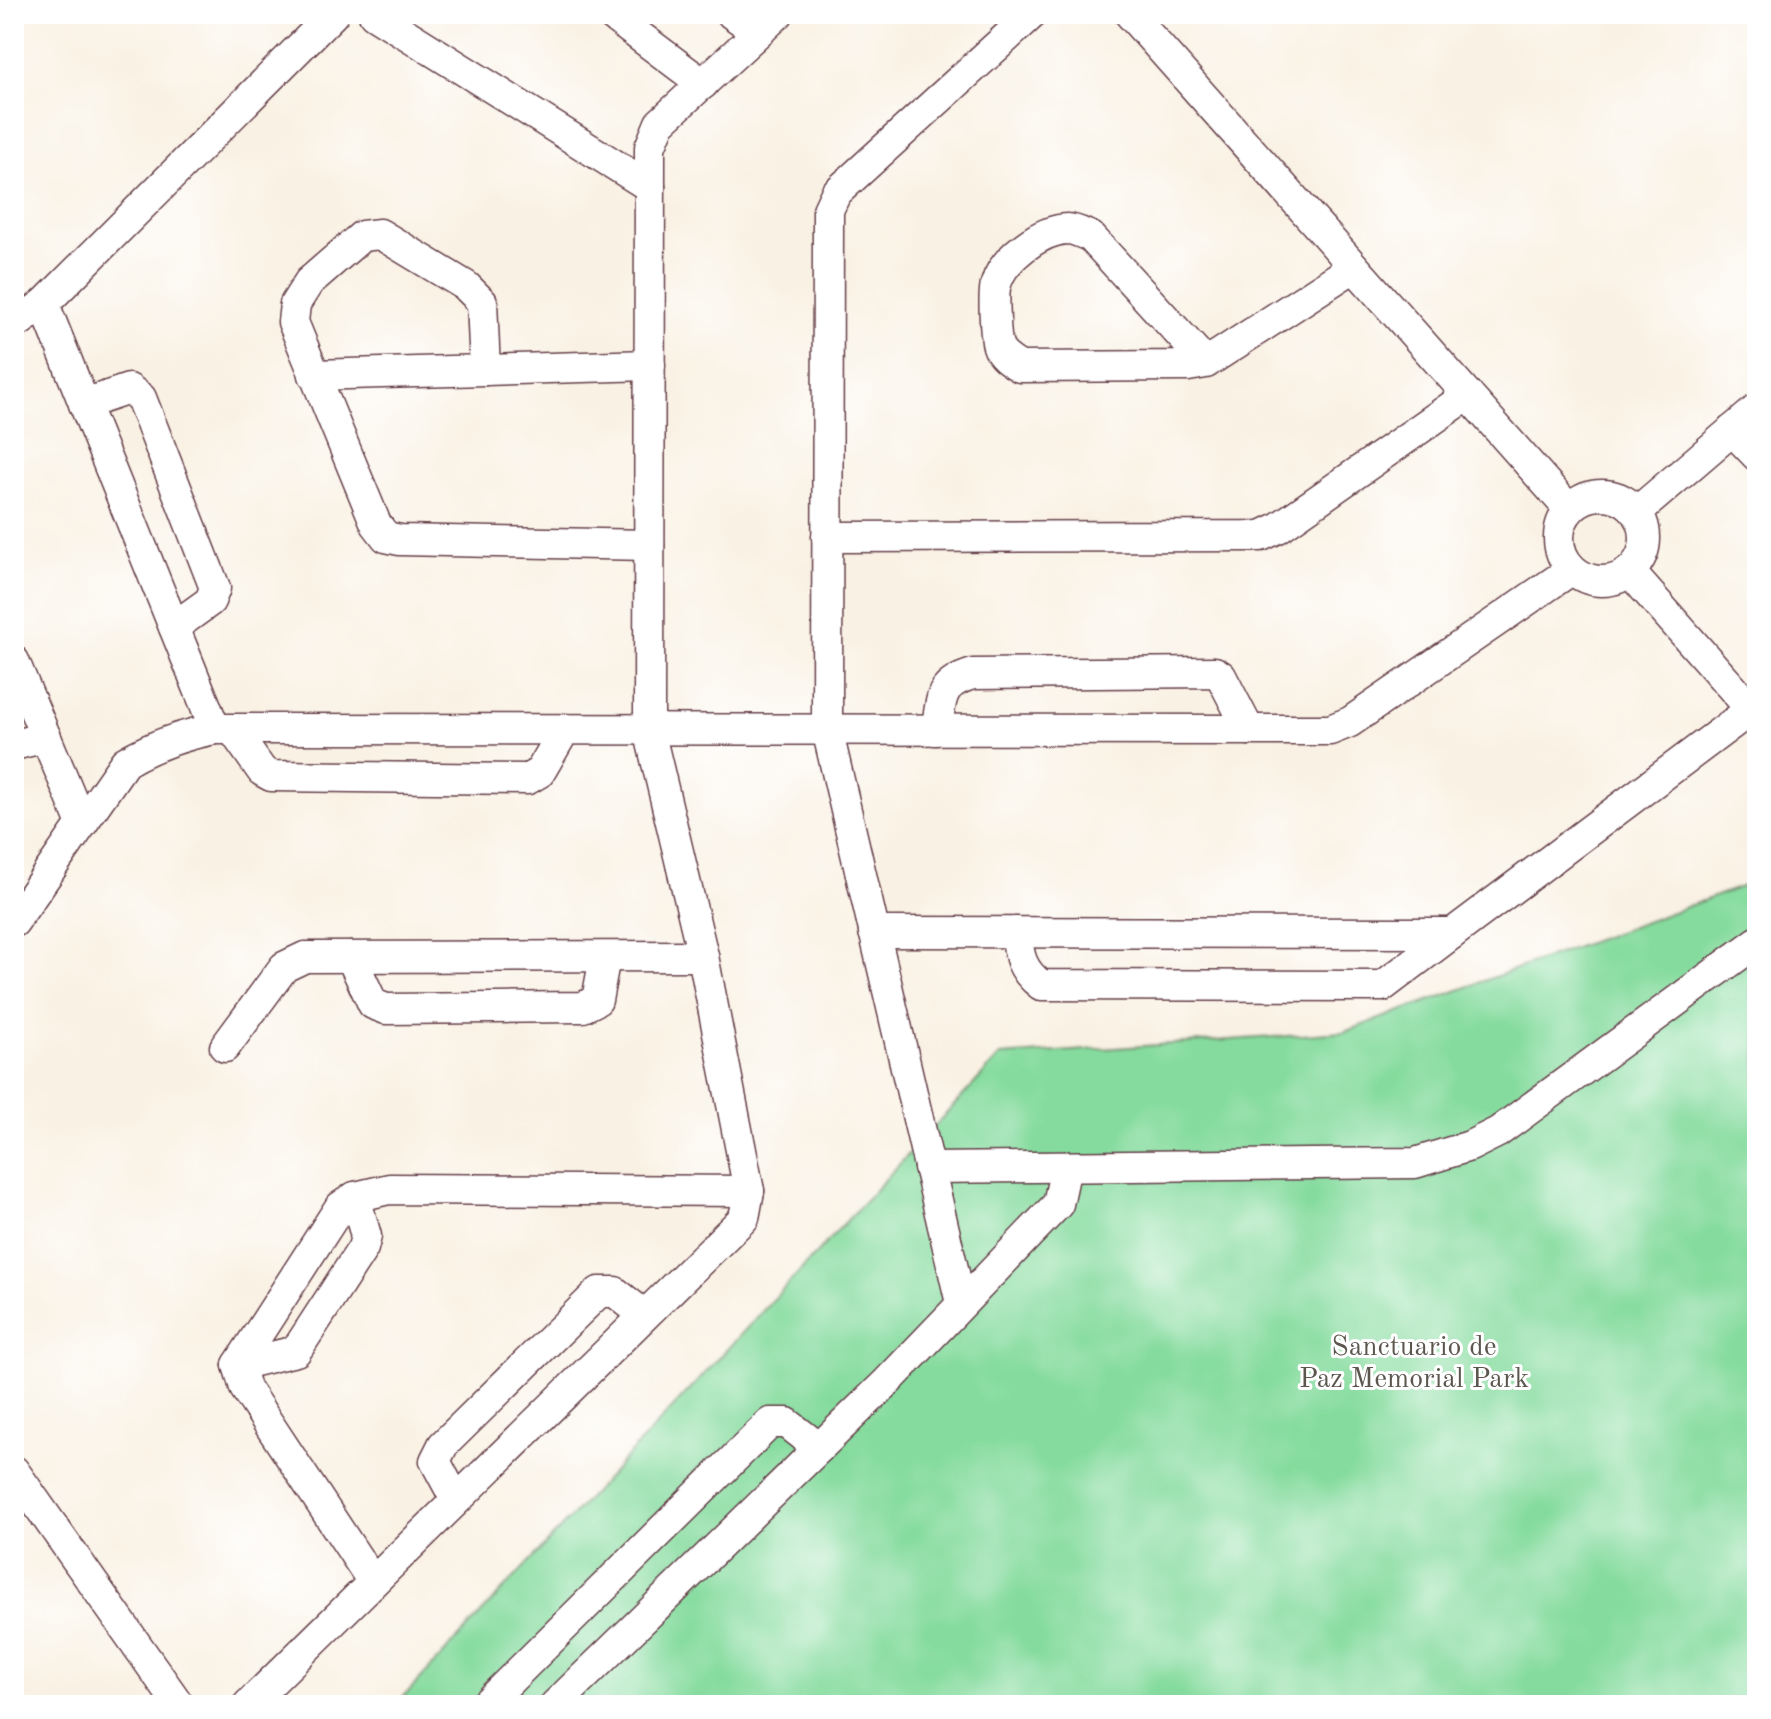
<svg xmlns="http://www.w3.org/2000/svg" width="1771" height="1719" viewBox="0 0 1771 1719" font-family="'Old Standard TT',serif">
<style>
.green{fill:#85db9e;stroke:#687d64;stroke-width:2}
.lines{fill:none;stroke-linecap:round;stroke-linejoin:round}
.street-casing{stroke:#643e47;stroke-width:33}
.street{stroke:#fff;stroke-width:30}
.labels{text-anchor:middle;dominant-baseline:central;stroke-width:6;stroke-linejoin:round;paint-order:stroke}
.park-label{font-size:28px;fill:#5c574e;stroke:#fff}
</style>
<rect width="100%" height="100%" fill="#fff"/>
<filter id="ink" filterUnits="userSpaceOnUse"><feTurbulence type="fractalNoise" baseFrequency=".0125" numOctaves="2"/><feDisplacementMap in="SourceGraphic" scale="16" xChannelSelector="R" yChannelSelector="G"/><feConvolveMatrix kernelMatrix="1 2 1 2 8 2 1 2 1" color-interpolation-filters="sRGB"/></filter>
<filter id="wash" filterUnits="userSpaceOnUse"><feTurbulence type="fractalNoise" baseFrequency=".006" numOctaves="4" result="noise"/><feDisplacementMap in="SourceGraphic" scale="32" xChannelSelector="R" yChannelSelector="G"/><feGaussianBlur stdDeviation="1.8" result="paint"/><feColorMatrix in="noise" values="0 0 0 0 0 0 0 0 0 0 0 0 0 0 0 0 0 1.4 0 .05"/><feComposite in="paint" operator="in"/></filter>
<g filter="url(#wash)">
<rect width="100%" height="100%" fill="#f9f1e3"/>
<polygon class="green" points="1757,881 1757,1705 396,1705 1000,1056 1344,1032"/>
</g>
<g filter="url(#ink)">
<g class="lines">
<g class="street-casing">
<g id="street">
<polyline points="374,14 650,187"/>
<polyline points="610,14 703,84"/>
<polyline points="732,14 758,32"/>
<polyline points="1130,14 1569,509"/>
<polyline points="44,304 215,729"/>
<polyline points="14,325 44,304 333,14"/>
<path d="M1206,363L1091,237C1084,234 1075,229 1067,229C1041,230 1003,258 996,284C993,292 995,338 998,346C1001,356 1012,362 1020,367L1188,366L1206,363L1354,267"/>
<polyline points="485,370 482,302 466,286 380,234 362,236 309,282 295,304 293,322 376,524 386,537 400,540 649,545"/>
<polyline points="314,375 650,365"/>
<polyline points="84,404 129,389 141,398 215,588 210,601 174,627"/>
<polyline points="1732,430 1757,456"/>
<circle cx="1602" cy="538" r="43"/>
<polyline points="1638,511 1757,409"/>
<polyline points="827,537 1261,536 1278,528 1468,395"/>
<polyline points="1630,572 1757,716"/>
<polyline points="14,661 82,824"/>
<polyline points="233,730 262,771 271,776 528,779 540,772 565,729"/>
<path d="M936,730C943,697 937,685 973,674L1215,672L1221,676L1249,730"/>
<polyline points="14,745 46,737"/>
<path d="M14,922L125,762C154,745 182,735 215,729L1330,730L1350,722L1571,570"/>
<polyline points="874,932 1453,933 1757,705"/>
<path d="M1016,932C1019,956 1021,970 1041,985L1383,986L1453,933"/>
<polyline points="351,957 373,1004 386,1009 583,1007 597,1000 605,957"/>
<polyline points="225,1047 284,967 305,957 703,956"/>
<polyline points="929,1168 1415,1163 1470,1146 1498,1132 1757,942"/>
<polyline points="961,1303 827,729 828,210 836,193 1032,14"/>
<polyline points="238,1365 296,1351 363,1248 366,1236 355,1197"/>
<polyline points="14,1471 179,1705"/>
<polyline points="456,1500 435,1461 443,1445 599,1292 615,1292 644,1315"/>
<polyline points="373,1582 245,1388 238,1365 340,1207 355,1197 389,1189 749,1191"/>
<polyline points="248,1705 744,1218 749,1191 703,956 649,730 650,147 660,123 778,14"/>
<polyline points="485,1705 770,1423 787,1423 819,1448"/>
<polyline points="555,1705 887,1382 1058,1204 1066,1167"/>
</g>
</g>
<use href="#street" class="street"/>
</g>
</g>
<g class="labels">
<g class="park-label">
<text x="1414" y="1348">Sanctuario de<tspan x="1414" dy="32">Paz Memorial Park</tspan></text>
</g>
</g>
<rect width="1771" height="1719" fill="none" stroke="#fff" stroke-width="48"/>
</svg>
